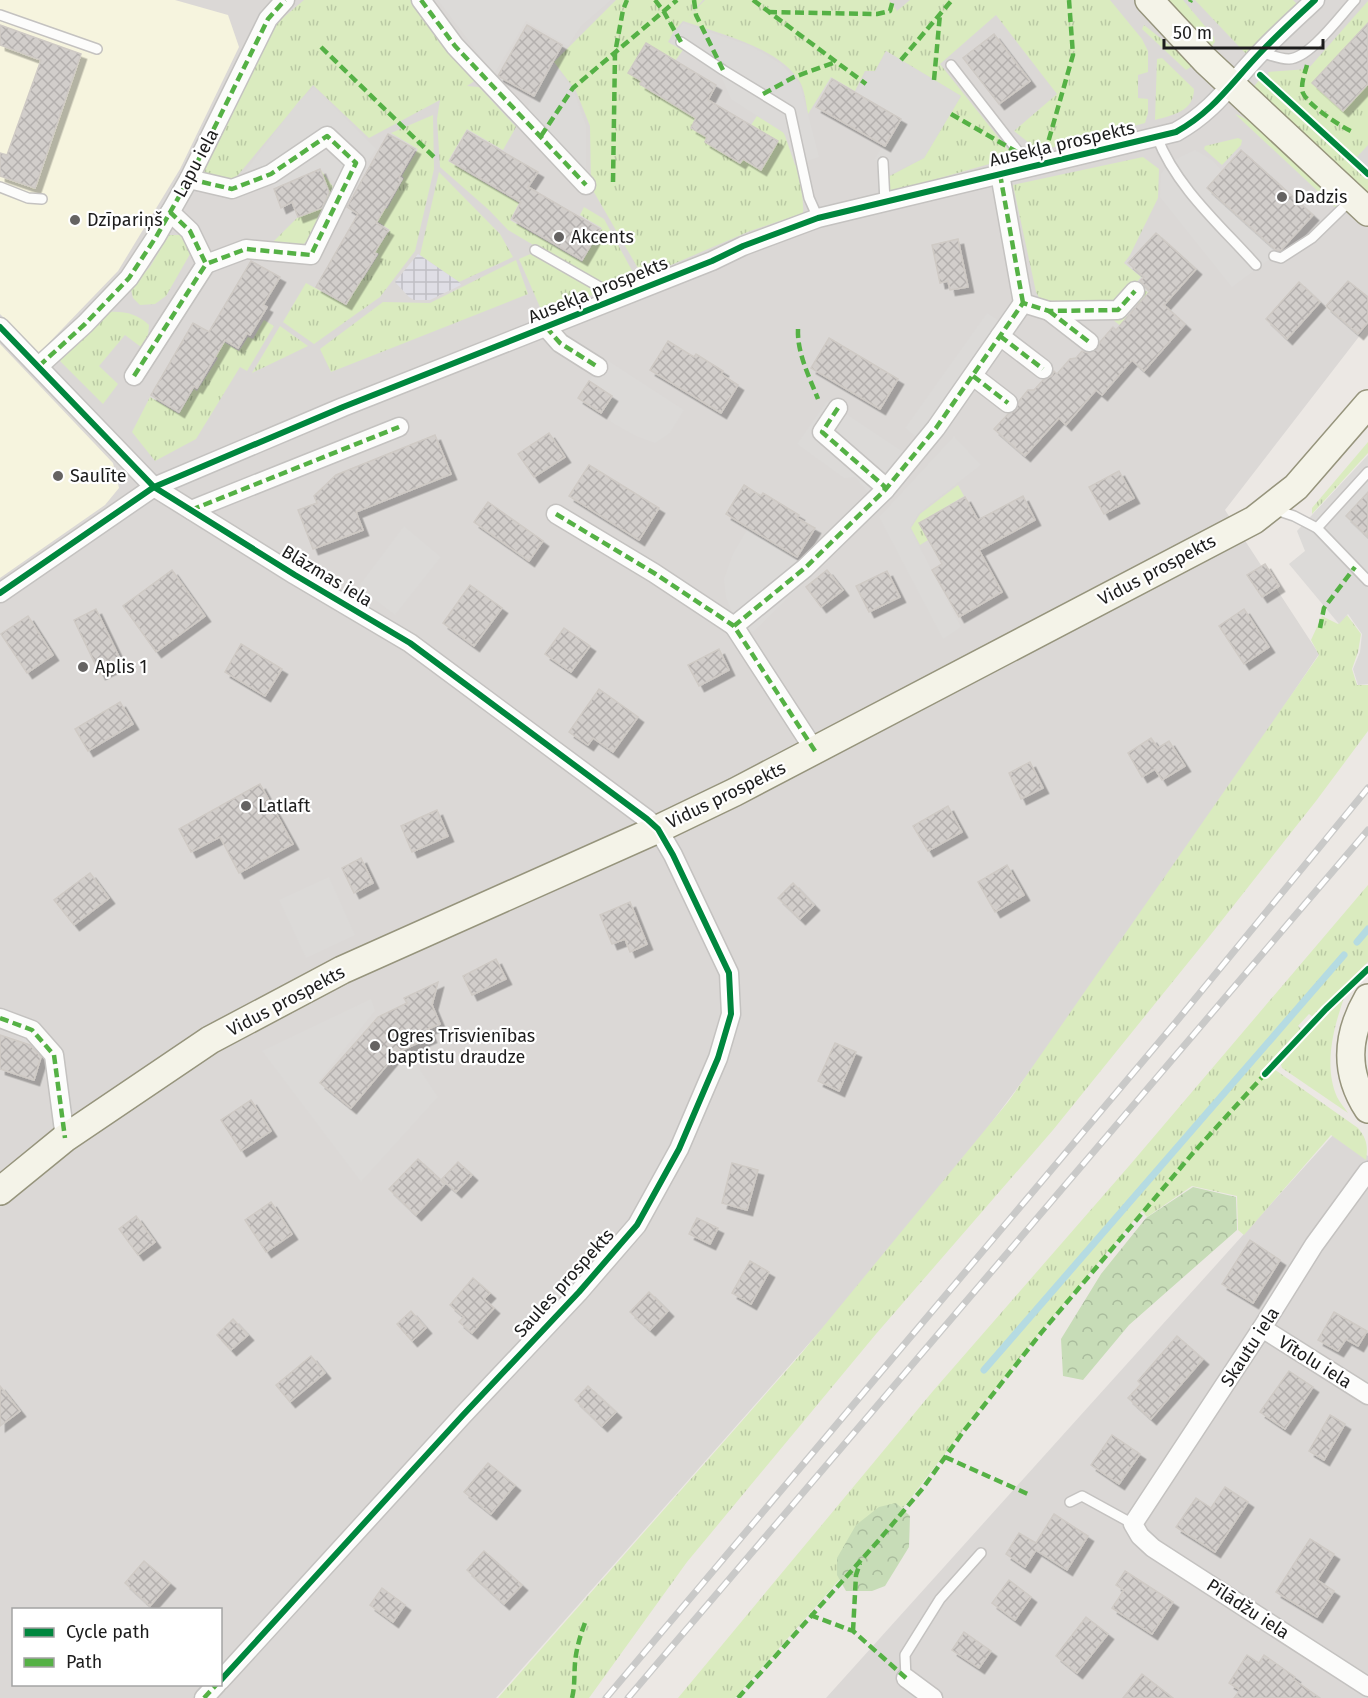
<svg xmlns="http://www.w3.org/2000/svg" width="1368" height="1698" viewBox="0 0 1368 1698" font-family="'Fira Sans',sans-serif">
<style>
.residential{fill:#dbd8d6;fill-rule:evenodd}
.education{fill:#f6f4de}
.grass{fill:url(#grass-tufts)}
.forest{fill:url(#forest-crowns)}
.parking{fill:#dcdad8}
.plaza{fill:url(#plaza-grid)}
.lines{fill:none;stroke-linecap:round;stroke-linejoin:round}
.stream{stroke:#b5dbe2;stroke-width:7}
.building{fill:url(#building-cross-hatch);stroke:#cfcac5;stroke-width:1.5;filter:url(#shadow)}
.lane-casing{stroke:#c4c2c0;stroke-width:12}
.street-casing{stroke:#c4c2c0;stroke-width:21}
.secondary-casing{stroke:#96947c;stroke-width:30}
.lane{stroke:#fcfcfb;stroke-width:9}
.street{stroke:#fcfcfb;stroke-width:18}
.secondary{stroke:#f4f3e8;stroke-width:27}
.rail-casing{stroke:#c9c9c8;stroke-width:7}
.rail{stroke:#fff;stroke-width:4.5;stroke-dasharray:14;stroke-linecap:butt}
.quiet{stroke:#55b145;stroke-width:4.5;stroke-dasharray:9 4.5;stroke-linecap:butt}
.cycleway-casing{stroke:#fff;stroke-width:10}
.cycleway{stroke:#00873e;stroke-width:6}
.poi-dot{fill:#656362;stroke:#fff;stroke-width:2}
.labels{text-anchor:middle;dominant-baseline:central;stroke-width:4.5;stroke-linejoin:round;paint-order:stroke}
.street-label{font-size:18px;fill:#1c1c1c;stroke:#fff}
.poi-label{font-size:18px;fill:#1c1c1c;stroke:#fff;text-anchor:start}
</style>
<defs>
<pattern id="grass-tufts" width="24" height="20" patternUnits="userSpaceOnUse" patternTransform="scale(1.5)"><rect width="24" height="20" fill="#daebbf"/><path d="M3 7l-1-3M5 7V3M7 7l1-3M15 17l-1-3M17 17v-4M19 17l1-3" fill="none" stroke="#bac9a4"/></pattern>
<pattern id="forest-crowns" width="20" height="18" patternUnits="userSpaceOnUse" patternTransform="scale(1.5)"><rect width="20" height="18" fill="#c7dcb7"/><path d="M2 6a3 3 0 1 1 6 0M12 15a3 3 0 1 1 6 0" fill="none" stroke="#aabc9d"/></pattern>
<pattern id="plaza-grid" width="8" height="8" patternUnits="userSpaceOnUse" patternTransform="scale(1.5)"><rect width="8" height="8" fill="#dfdee5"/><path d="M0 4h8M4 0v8" fill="none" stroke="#bfbec4"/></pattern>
<pattern id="building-cross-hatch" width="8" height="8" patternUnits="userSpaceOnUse" patternTransform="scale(1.5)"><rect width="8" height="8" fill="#d2cecb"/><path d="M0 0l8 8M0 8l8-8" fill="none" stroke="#b4b0ae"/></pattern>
<filter id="shadow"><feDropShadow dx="5.5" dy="5.5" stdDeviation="0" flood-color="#0004"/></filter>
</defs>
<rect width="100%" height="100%" fill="#ece8e4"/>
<g class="residential">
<path d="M0,0H1368V325L1225,510L1319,654L1116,957L918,1220L496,1698H0ZM14,1610H220V1684H14Z"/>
<polygon points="1334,1134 1368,1156 1368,1698 826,1698"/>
</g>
<g class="education">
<polygon points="0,0 175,0 228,15 239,47 180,169 118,271 39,353 0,314"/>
<polygon points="0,344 113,463 119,488 105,505 0,578"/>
</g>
<g class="grass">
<polygon points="304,0 413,0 476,80 467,86 479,87 516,127 503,150 467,129 448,161 519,203 510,220 582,262 602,228 580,215 584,207 604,219 636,278 606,288 508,230 489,210 440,167 437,119 440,100 369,138 313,85 233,181 196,176 277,23"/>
<path d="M616,0H703L688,17L705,0H889L897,11L910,0H1110L1142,39L1148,51V72L1138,75V98L1148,99V113L1145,123L1039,151L1014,131L1057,94L996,15L940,64L1014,157L887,193L886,178L924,158L961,96L886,51L875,71H865L855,91L831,77L808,114C806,104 805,91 800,82C779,47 720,34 683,21L674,31L668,42L683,50L675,61L646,43L628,73L642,81L640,85L681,109L699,114L691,128L707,137L705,142L740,163L743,159L778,141L751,125L757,116C765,121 780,127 785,135C794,149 805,197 803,213L750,231L643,277L591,187L590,126L576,91L554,62Z"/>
<polygon points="1165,0 1183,0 1214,37 1215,42 1211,47"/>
<polygon points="1195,0 1293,0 1298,5 1248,56"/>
<polygon points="1368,1 1368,145 1356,158 1269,78 1268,72 1308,69"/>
<polygon points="1144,25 1194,65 1186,70 1142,29"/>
<path d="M1162,58L1194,89C1194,111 1173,115 1155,120L1157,59Z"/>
<polygon points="1261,78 1368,180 1368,197 1251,90"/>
<path d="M1235,114C1264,123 1318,183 1342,206L1338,210Z"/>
<polygon points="433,115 434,169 415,251 380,297 314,344 283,322 306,283 346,305 361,278 363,279 379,254 375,252 390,230 377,221 384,207 387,209 404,178 402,176 418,149 391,133"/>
<polygon points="1238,138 1242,140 1241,145 1222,165 1204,149 1205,146"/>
<polygon points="1143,157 1159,169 1158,198 1130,255 1124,263 1141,277 1136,283 1150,294 1140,306 1135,301 1124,314 1127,317 1125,320 1127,321 1122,327 1112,319 1041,301 1036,292 1013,185"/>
<polygon points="320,169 334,188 311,236 301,247 272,243 298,217 312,195 328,188"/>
<polygon points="439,172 500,234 513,257 459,282 420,255"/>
<polygon points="169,235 182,235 189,244 190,254 166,296 155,304 140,305 133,298 131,290 135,282 150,267"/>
<polygon points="535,252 603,291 543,314 519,259"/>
<polygon points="516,260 528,294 331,372 320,349 383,302 430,303"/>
<path d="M109,312C125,311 137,314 149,325L148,336L141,347L125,335L99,366L118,384L103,404L58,359Z"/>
<polygon points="264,320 274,326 247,371 240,367 196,439 155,461 132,432 150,397 179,414 194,389 197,391 218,358 214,355 222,341 239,351 248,337 253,339"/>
<polygon points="280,326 308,346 252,373"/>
<polygon points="1368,442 1368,453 1312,514 1312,508"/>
<polygon points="958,485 964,496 919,523 928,540 920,545 911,528 920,514"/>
<polygon points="1347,615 1361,634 1358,652 1352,669 1357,685 1368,685 1368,731 1316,801 1208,938 1053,1130 876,1334 687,1562 589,1698 498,1698 800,1355 1008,1102 1319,655 1311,640 1322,616 1338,624"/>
<path d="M1368,885V962L1313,1017L1309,1014L1298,1026L1301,1029L1261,1072L1268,1078L1274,1069L1358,1128C1367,1139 1368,1146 1366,1160L1331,1135L1244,1235L1238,1230L1237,1196L1192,1186L1147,1217L1142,1211L1051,1319L983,1404L907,1503L735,1698H678L933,1391L1129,1166Z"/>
<path d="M1345,995C1334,1026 1323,1065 1337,1097C1340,1103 1345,1108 1348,1113L1282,1068L1280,1061Z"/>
</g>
<g class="forest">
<polygon points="1193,1187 1236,1197 1237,1230 1129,1325 1083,1380 1063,1376 1061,1339 1101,1274 1146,1218"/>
<polygon points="896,1503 910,1516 909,1547 885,1586 872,1591 846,1591 837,1575 837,1558 856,1525 879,1507"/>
</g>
<g class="parking">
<polygon points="438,0 611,0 581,26 568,46 526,21 494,74"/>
<polygon points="683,23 751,46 781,64 800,84 819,157 795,165 784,133 731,99 719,71 670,43"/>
<polygon points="886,51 961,96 924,158 887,176 883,162 874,160 883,145 885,146 901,119 856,93 867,71 875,72"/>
<polygon points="553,63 573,88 586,126 586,185 545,148 516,127"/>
<polygon points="314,87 376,149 347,194 322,170 276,187 267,182 237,182 299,101"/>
<polygon points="1195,150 1212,160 1222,171 1208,188 1279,252 1232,287 1160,197 1161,174 1170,162"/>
<polygon points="987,313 1001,322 917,438 905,428"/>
<polygon points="604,358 684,410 670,433 655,443 636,436 611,422 605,407 612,396 589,381"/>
<polygon points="827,401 908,455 870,495 855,477 844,478 797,444"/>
<polygon points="954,436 981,465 919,513 910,528 961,627 943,639 879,517"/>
<polygon points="1368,455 1368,492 1346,516 1368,537 1368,684 1358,685 1353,669 1360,652 1362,634 1348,614 1339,624 1289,564 1305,551 1297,531"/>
<polygon points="404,526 441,557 395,615 358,587"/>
<polygon points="748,528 793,556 811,575 753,632 738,622 732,612 726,597 724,579 733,554"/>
<polygon points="329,877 355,935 306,958 279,900"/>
<polygon points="371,999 375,1011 318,1082 355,1115 409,1053 438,1097 361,1182 262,1051"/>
</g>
<polygon class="plaza" points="418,254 459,282 461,285 430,300 414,300 409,297 395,282"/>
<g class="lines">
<g class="stream">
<polyline points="1357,942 1368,929"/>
<polyline points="984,1370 1344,955"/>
</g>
</g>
<g class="building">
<polygon points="1368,23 1368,84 1343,111 1312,83"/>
<polygon points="0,25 81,54 35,188 0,176 0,153 7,155 41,60 0,45"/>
<polygon points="527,25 562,45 534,96 498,76"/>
<polygon points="994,34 1030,81 999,104 963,58"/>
<polygon points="646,43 716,85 708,100 778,141 761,170 743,159 740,163 705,142 707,137 691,128 696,118 640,84 642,81 628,73"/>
<polygon points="832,79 901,119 885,146 816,107"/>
<polygon points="467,131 538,172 528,187 600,229 582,260 512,219 521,202 450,161"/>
<polygon points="388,134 415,149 399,177 402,179 376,223 388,230 374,253 377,254 346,304 316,287 358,214 347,207"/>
<polygon points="1241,150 1313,215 1280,251 1276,250 1207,188"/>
<polygon points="320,169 329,192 322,208 298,217 292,202 281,208 274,189"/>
<polygon points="1156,233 1196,269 1164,305 1185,324 1144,371 1132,360 1102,395 1096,390 1066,425 1059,418 1025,456 994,429 1008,414 1016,410 1019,401 1028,390 1034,390 1043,380 1052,376 1054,371 1057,374 1070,359 1076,358 1082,351 1088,353 1097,349 1100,342 1113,327 1116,330 1150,291 1140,281 1144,277 1128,263"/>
<polygon points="958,239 968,287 950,290 948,281 940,283 932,245"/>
<polygon points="251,261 280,277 263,305 267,307 250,335 247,333 238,348 225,340 197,388 194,386 179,412 151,395 193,323 209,332"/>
<polygon points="1348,281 1368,297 1368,322 1358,334 1326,306"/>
<polygon points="1299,282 1320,302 1287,339 1266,319"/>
<polygon points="829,338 898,379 880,409 811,368"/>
<polygon points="668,341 694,357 696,354 723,371 721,374 738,385 721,413 650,370"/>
<polygon points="589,381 612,396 601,413 578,398"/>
<polygon points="549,433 565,457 534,477 518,454"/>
<polygon points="435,435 451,474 356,512 363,530 313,549 298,510 317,503 314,496 336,475"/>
<polygon points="589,465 659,508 639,540 569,496"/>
<polygon points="1119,471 1134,498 1104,514 1089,487"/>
<polygon points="744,485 761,496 763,493 799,515 797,518 815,528 797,557 726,514"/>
<polygon points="1368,492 1368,537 1346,516"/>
<polygon points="1023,496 1035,520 979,550 1002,592 959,617 932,570 942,564 919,523 965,497 978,520"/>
<polygon points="488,502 543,541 529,561 474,522"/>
<polygon points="1265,564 1279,586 1262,597 1247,575"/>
<polygon points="172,570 205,616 156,652 123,606"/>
<polygon points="827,570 843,590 821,607 806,587"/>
<polygon points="887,571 900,597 869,612 856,586"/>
<polygon points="470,585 502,608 474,646 443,623"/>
<polygon points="96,609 122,663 100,674 74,620"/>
<polygon points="1244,609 1269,647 1244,664 1219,626"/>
<polygon points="28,616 53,655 27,673 1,634"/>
<polygon points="564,628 590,646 571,672 545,654"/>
<polygon points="241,644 282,669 265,696 225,672"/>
<polygon points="719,649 729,670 699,686 688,665"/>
<polygon points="599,689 638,717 613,752 593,738 588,745 569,732"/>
<polygon points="120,702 133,724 88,751 75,729"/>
<polygon points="1151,738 1158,748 1169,741 1185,766 1162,780 1155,769 1142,777 1128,753"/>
<polygon points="1030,762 1043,788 1021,799 1009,773"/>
<polygon points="260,784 293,844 239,873 220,837 191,852 179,829"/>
<polygon points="948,806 962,832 928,851 913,826"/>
<polygon points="437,810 448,836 412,852 401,826"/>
<polygon points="361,858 373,883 354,893 342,868"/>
<polygon points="1007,865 1024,895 995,912 978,882"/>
<polygon points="90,873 109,898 74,925 54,900"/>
<polygon points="793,883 814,905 800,919 778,898"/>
<polygon points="630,902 647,944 630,952 625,939 612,944 600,915"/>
<polygon points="496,959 506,979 472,995 463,976"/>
<polygon points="438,982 432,1005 440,1024 428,1029 431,1037 398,1052 351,1108 320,1083 378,1017 407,1003 404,998"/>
<polygon points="0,1035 30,1045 41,1057 34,1080 0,1069"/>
<polygon points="835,1043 856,1052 839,1091 818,1081"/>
<polygon points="251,1100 271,1131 241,1151 221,1120"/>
<polygon points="418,1159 445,1184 416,1215 389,1189"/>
<polygon points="458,1162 472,1175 456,1192 442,1179"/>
<polygon points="732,1163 758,1170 747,1210 722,1203"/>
<polygon points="271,1202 292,1234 266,1252 245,1220"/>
<polygon points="136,1216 155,1242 138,1255 119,1229"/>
<polygon points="697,1218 718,1228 710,1244 689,1234"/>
<polygon points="1250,1240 1280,1260 1253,1303 1222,1284"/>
<polygon points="750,1261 769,1272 751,1304 732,1293"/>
<polygon points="473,1278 490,1293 484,1299 494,1308 472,1333 459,1322 464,1317 450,1305"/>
<polygon points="649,1292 668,1311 650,1330 630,1312"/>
<polygon points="411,1311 426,1328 412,1341 397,1324"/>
<polygon points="1334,1312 1367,1331 1358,1346 1346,1339 1338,1351 1318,1340"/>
<polygon points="233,1319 248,1335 231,1350 217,1335"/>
<polygon points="1177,1336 1203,1359 1151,1419 1128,1398 1141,1384 1138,1381"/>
<polygon points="311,1356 325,1373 290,1402 276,1385"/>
<polygon points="1289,1371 1313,1387 1285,1429 1260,1412"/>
<polygon points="0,1386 20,1411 0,1426"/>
<polygon points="588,1386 616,1412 602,1426 575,1400"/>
<polygon points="1330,1415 1345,1424 1324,1460 1309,1451"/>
<polygon points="1112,1435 1140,1454 1119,1484 1091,1465"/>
<polygon points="488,1463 515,1485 491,1514 464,1492"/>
<polygon points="1225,1487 1248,1502 1215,1552 1176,1527 1196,1498 1211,1508"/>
<polygon points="1054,1514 1088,1536 1067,1570 1036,1550 1025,1567 1006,1554 1019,1533 1036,1543"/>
<polygon points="1310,1539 1334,1554 1317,1580 1334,1591 1317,1617 1276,1592"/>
<polygon points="484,1551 522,1585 504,1604 467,1570"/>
<polygon points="144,1561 170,1583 150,1606 125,1583"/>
<polygon points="1125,1571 1173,1602 1152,1634 1112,1608 1124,1590 1116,1585"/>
<polygon points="1009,1580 1031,1597 1015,1620 992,1603"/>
<polygon points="382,1588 405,1605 393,1622 370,1605"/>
<polygon points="1086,1617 1108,1634 1077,1673 1056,1656"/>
<polygon points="964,1632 991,1651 979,1668 952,1650"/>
<polygon points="1247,1655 1259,1663 1264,1655 1295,1677 1293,1679 1320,1698 1234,1698 1240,1690 1229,1683"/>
<polygon points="1142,1674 1173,1698 1123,1698"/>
</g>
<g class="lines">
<g class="lane-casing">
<g id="lane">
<polyline points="0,15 97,49"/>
<polyline points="681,42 723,70 790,111 809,198 818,218"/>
<path d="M1261,52C1270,55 1279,59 1289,59C1310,58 1340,16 1355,0"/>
<polyline points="951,65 1031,168"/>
<path d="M1157,137C1176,187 1221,226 1256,265"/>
<polyline points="883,162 885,202"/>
<polyline points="0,187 28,198 42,199"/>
<polyline points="535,250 605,290 612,302"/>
<polyline points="1274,256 1281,258 1312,238 1352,199"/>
<polyline points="1273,509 1294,516 1317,528 1368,581"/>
<polyline points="1317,528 1368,472"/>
<polyline points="1070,1502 1082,1496 1133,1524"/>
<polyline points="906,1678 905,1655 940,1599 981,1553"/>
</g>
</g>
<g class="street-casing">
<g id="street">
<polyline points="421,0 455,46 586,185"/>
<polyline points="1000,174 1023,303"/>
<polyline points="189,179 232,189 271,174 327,136 356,163 311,255 246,249 206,264"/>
<polyline points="1049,311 1089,342"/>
<polyline points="0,327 154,487 295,575 410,643 647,819 658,829 673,855 729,973 731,1014 718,1058 679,1149 637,1225 579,1292 463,1415 220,1681"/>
<polyline points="546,327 560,343 598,367"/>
<polyline points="1000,336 1043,369"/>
<polyline points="39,366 85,324 129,278 156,237 189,179 268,19 285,0"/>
<polyline points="134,376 206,264 190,231 170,212"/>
<polyline points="973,376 1008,403"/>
<polyline points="838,408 822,432 884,486 885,490"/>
<polyline points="191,510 399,427"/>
<polyline points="556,514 654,573 734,626"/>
<path d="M0,593L154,487L343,407L712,261L743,246L818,218L1176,132C1214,111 1231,83 1261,52C1278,34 1297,17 1315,0"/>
<polyline points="815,751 734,626 805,568 885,490 936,428 1023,303 1049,311 1118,310 1135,291"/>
<polyline points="0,1018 32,1030 54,1055 65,1138"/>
<polyline points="1368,1171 1314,1245 1262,1328 1133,1524 1140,1536 1153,1548 1368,1687"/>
<polyline points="1262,1328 1368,1395"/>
<polyline points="906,1678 933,1698"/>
<polyline points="204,1698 217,1684"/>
</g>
</g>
<g class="secondary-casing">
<g id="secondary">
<polyline points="1149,0 1206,61 1368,212"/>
<path d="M1368,998C1346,1036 1344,1072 1368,1109"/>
<polyline points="0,1191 65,1138 210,1040 342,970 658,829 735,792 1254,520 1296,487 1368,404"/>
</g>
</g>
<use href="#lane" class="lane"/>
<use href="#street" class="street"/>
<use href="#secondary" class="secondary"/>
<g class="rail-casing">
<g id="rail">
<polyline points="606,1698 1176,1022 1368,788"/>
<polyline points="628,1698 1368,830"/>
</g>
</g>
<use href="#rail" class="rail"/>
<g class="quiet">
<polyline points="421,0 455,46 586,185"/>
<polyline points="655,0 664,12 681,42"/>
<polyline points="694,0 696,15 723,70"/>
<polyline points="753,0 866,84"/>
<polyline points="1190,2 1191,0"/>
<polyline points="768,12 877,14 890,11 893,0"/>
<polyline points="321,47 436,159"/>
<polyline points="901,60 952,0"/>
<path d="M1307,65C1305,73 1300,85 1303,93C1308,105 1341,127 1353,132"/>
<polyline points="934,80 940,14"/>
<polyline points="763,94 794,77 836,62"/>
<polyline points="951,114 1022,155"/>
<polyline points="541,136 573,88 677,0"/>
<polyline points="1045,153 1073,55 1069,0"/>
<polyline points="1000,174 1023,303"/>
<polyline points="189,179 232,189 271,174 327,136 356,163 311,255 246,249 206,264"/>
<polyline points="613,182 615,53 623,10 627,0"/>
<polyline points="1049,311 1089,342"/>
<polyline points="546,327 560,343 598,367"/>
<path d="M798,329C797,353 809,376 818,399"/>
<polyline points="1000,336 1043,369"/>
<polyline points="39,366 85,324 129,278 156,237 189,179 268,19 285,0"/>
<polyline points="134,376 206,264 190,231 170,212"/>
<polyline points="973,376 1008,403"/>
<polyline points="838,408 822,432 884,486 885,490"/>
<polyline points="191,510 399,427"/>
<polyline points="556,514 654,573 734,626"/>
<polyline points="1320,628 1324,608 1355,567"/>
<polyline points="815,751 734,626 805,568 885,490 936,428 1023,303 1049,311 1118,310 1135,291"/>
<polyline points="0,1018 32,1030 54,1055 65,1138"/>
<polyline points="945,1457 1030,1495"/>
<polyline points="810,1615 853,1631 906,1678"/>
<polyline points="853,1631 856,1575 860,1563"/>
<polyline points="204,1698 217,1684"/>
<path d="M572,1698C575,1686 574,1676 575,1663C576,1649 581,1633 586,1620"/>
<polyline points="738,1698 879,1540 923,1488 963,1432 1041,1333 1193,1153 1265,1074"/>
</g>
<g class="cycleway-casing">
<g id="cycleway">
<polyline points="1260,75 1368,174"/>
<polyline points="0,327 154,487 295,575 410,643 647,819 658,829 673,855 729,973 731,1014 718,1058 679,1149 637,1225 579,1292 463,1415 220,1681"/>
<path d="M0,593L154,487L343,407L712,261L743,246L818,218L1176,132C1214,111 1231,83 1261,52C1278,34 1297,17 1315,0"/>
<polyline points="1265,1074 1326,1009 1368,969"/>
</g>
</g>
<use href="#cycleway" class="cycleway"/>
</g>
<g class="poi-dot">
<circle cx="1282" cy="197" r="6"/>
<circle cx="75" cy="220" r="6"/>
<circle cx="559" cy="237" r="6"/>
<circle cx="58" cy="476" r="6"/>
<circle cx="83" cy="667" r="6"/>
<circle cx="246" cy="806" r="6"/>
<circle cx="375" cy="1046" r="6"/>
</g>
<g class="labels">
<g class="street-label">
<text transform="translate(1062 144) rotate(-13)">Ausekļa prospekts</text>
<text transform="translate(196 163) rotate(-62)">Lapu iela</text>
<text transform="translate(598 290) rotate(-22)">Ausekļa prospekts</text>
<text transform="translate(1157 570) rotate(-28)">Vidus prospekts</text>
<text transform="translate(327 576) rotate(31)">Blāzmas iela</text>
<text transform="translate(726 795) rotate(-26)">Vidus prospekts</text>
<text transform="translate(286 1001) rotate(-28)">Vidus prospekts</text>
<text transform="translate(564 1283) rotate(-48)">Saules prospekts</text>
<text transform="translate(1250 1347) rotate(-57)">Skautu iela</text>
<text transform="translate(1315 1362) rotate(32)">Vītolu iela</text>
<text transform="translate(1248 1609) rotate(33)">Pīlādžu iela</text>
</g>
<g class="poi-label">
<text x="1294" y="197">Dadzis</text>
<text x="87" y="220">Dzīpariņš</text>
<text x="571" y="237">Akcents</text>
<text x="70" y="476">Saulīte</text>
<text x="95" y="667">Aplis 1</text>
<text x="258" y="806">Latlaft</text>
<text x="387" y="1036">Ogres Trīsvienības<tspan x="387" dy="21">baptistu draudze</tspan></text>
</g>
</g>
<rect x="12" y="1608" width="210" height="78" fill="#ffffff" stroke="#a4a4a4" stroke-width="1.5"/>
<rect x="24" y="1628" width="30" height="9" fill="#00873e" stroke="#a4a4a4" stroke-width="1.5"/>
<text x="66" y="1638" font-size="18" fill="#1c1c1c">Cycle path</text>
<rect x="24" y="1658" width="30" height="9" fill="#55b145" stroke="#a4a4a4" stroke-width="1.5"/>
<text x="66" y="1668" font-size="18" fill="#1c1c1c">Path</text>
<path d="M1164 39v9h159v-9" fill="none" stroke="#1c1c1c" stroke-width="3"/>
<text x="1173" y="39" font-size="18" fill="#1c1c1c" stroke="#ffffff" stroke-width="4.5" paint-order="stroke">50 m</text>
</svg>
